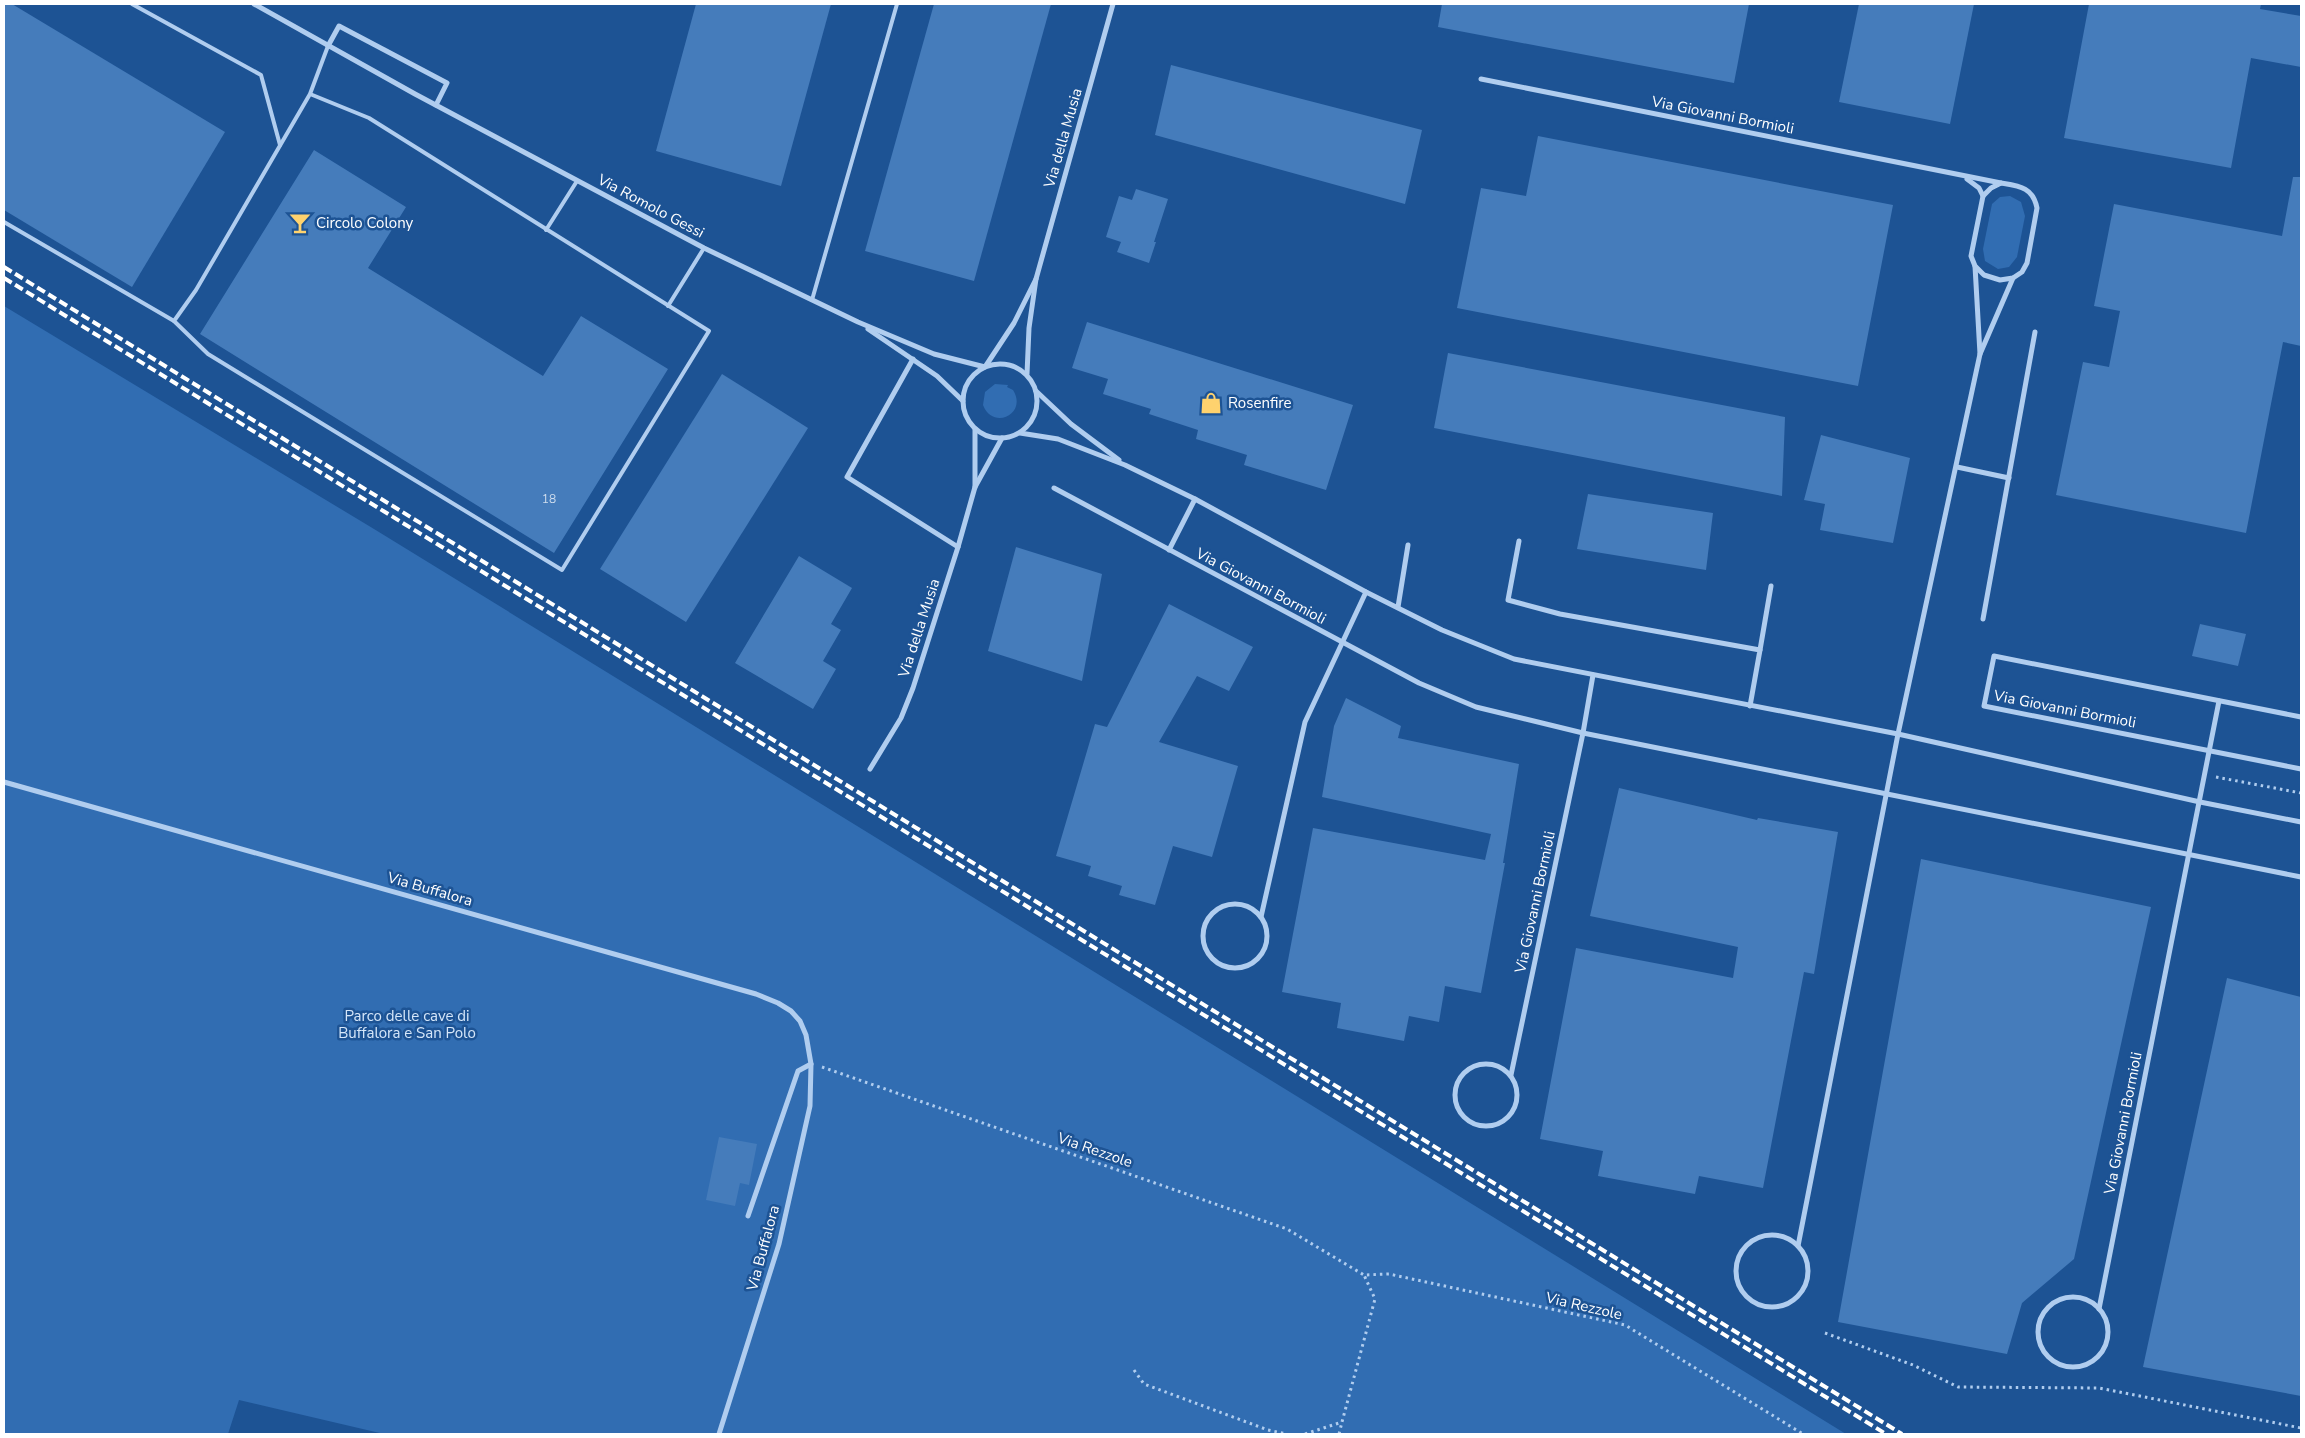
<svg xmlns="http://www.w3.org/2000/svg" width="2305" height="1438" viewBox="0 0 2305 1438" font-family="'Nunito Sans',sans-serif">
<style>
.green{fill:#316db2}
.building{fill:#457cbb}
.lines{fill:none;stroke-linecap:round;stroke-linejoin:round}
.path{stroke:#b0cdef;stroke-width:3;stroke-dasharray:2.5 4;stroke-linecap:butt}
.lane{stroke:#b0cdef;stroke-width:4}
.street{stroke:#b0cdef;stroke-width:5}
.rail{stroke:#fff;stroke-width:4;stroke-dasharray:9 4;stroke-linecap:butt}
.labels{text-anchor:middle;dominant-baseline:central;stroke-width:5;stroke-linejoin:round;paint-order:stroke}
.number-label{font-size:12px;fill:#d0deee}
.street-label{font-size:15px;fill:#fff;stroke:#1d5394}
.poi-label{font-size:15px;fill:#fff;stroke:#1d5394;text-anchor:start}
.park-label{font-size:15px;fill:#d6e7fa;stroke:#1d5394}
</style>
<rect width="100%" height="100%" fill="#1d5394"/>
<g class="green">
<polygon points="2010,196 2021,202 2025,216 2017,257 2009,267 1998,269 1985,261 1983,249 1992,204 2000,197"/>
<polygon points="4,306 374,529 1846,1434 384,1434 239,1400 228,1434 4,1434"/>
<path d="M995,384L1008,385L1007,387L1013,390C1028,414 993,431 983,405L985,392Z"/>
</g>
<g class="building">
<polygon points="4,4 12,4 225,132 132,287 4,210"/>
<polygon points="696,4 831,4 781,186 656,151"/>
<polygon points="934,4 1051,4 974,281 865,251"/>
<polygon points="1442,4 1749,4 1734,83 1438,27"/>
<polygon points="1859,4 1974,4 1950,124 1839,102"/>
<polygon points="2089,4 2261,4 2260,9 2301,16 2301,67 2251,58 2231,168 2064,138"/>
<polygon points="1171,65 1422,130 1405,204 1155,135"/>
<polygon points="1538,136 1893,205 1858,386 1457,308 1481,188 1526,196"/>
<polygon points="314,150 406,207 368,268 543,376 581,316 668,369 554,553 200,334"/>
<polygon points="2293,177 2301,177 2301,346 2283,342 2246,533 2056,495 2083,362 2109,367 2120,311 2094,306 2114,204 2282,236"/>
<polygon points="1136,189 1168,199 1154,242 1156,242 1149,263 1117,252 1121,242 1106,237 1119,196 1132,200"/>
<polygon points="1087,322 1353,405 1326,490 1244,465 1247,455 1196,439 1198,430 1149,414 1151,409 1103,394 1108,379 1072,368"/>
<polygon points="1448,353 1785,417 1782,496 1434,428"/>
<polygon points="722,374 808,428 686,622 600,569"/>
<polygon points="1821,435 1910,458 1893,543 1820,530 1825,504 1804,500"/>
<polygon points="1588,494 1713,513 1706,570 1577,549"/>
<polygon points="1016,547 1102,574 1082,681 988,651"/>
<polygon points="799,556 852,588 831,624 841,630 823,661 836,669 813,709 735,663"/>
<polygon points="1169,604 1253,647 1229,691 1197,676 1159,742 1238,766 1212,857 1173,846 1155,905 1119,895 1122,886 1088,876 1091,866 1056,856 1095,724 1107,727"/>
<polygon points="2200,624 2246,634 2238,666 2192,656"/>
<polygon points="1346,698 1401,726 1398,738 1519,764 1503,863 1505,863 1481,993 1445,986 1439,1022 1409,1016 1404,1041 1337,1028 1341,1003 1282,992 1313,828 1485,860 1491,834 1322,797 1334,726"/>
<polygon points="1619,788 1757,820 1758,818 1838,832 1814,974 1804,972 1763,1188 1699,1176 1695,1194 1598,1176 1603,1151 1540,1139 1576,948 1733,978 1738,947 1590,916"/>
<polygon points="1921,859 2151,907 2074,1259 2022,1303 2007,1354 1838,1322"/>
<polygon points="2227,978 2301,997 2301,1396 2143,1367"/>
<polygon points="719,1137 757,1144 749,1185 740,1183 735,1206 706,1200"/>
</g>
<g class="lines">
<g class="path">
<polyline points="2216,777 2301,793"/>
<polyline points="822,1067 1287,1229 1364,1275 1389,1274 1625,1325 1803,1434"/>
<polyline points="1825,1333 1913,1365 1958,1387 2099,1388 2301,1428"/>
<polyline points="1134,1370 1144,1384 1268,1430 1287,1434"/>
<polyline points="1305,1434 1342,1422 1375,1299 1364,1275"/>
<polyline points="1339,1434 1342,1422"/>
</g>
<g class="lane">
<polyline points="132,4 261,75 280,145"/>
<polyline points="310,94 369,118 709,331 562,570 208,354 174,321 196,290 310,94 328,46"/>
<polyline points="4,222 174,321"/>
<polyline points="546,230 577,181"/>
<polyline points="812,300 897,4"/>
<polyline points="668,306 704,248"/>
</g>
<g class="street">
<polyline points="254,4 415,94 704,248 858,322 934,354 985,367 1014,323 1036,279"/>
<polyline points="328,46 339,26 447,83 436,105"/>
<polyline points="1481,79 2001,183"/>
<polyline points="1967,179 1979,188 1983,196"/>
<path d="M2001,183C2019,186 2033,187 2037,208L2027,263L2022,272L2013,278L2000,280L1984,275L1975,266L1971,256L1983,196L1991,188Z"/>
<polyline points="1975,266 1980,354"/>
<polyline points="868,329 937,376 963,401"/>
<polyline points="913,359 847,477 958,547"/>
<circle cx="1000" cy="401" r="37"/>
<polyline points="1027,374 1029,328 1036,279 1113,4"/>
<polyline points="1036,391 1071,424 1119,460"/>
<polyline points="975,429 975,487"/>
<polyline points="1020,433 1058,439 1125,465 1195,499 1366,592 1442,630 1514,659 1898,734 2200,802 2301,822"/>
<polyline points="1957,467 2009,478"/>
<polyline points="1054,488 1419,683 1476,707 1583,733 2301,877"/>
<polyline points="1519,541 1508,600 1560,614 1760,650 1750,706"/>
<polyline points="1169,550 1195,499"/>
<polyline points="1398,607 1408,545"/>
<polyline points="1983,619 2035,332"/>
<polyline points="1760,650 1771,586"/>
<polyline points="2301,717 1994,656 1984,706 2301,769"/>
<polyline points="870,769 901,718 913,688 958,547 975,487 1002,438"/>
<polyline points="4,782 756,994 778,1003 791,1011 800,1021 806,1035 811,1064 810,1106 779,1244 719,1434"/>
<circle cx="1235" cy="936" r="32"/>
<polyline points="1261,917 1305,722 1366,592"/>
<circle cx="1486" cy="1095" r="31"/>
<polyline points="1511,1075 1583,733 1593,675"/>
<polyline points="748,1216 798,1071 811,1064"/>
<circle cx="1772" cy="1271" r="36"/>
<polyline points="1798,1246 1898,734 1980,354 2013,278"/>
<circle cx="2073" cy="1332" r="35"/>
<polyline points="2099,1309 2219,701"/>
</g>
<g class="rail">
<polyline points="4,267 1902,1434"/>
<polyline points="4,278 1886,1434"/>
</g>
</g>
<defs>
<g id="bar-bare" transform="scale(1.725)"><path d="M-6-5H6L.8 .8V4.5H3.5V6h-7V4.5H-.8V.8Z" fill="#fed26e" stroke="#1d5394" stroke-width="2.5" paint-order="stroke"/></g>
<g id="shop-bare" transform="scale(1.725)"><path d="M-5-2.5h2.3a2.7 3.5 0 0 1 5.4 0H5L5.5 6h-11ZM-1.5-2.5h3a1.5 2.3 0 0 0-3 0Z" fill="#fed26e" stroke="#1d5394" stroke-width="2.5" paint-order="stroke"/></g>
</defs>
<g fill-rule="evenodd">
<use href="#bar-bare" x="300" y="223"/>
<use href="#shop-bare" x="1211" y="403"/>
</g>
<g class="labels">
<g class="number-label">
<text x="549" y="499">18</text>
</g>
<g class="street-label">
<text transform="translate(1723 115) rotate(11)">Via Giovanni Bormioli</text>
<text transform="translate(1063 138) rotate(-74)">Via della Musia</text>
<text transform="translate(651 206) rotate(28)">Via Romolo Gessi</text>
<text transform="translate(1261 586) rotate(28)">Via Giovanni Bormioli</text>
<text transform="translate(919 628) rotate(-72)">Via della Musia</text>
<text transform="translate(2065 709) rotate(11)">Via Giovanni Bormioli</text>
<text transform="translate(430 889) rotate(16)">Via Buffalora</text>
<text transform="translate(1535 902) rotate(-78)">Via Giovanni Bormioli</text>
<text transform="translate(2123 1123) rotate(-79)">Via Giovanni Bormioli</text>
<text transform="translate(1095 1150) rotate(19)">Via Rezzole</text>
<text transform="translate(763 1248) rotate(-75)">Via Buffalora</text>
<text transform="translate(1584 1306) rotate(13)">Via Rezzole</text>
</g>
<g class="poi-label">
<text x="316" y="223">Circolo Colony</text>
<text x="1228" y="403">Rosenfire</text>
</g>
<g class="park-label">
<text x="407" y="1016">Parco delle cave di<tspan x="407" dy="17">Buffalora e San Polo</tspan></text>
</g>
</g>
<rect width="2305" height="1438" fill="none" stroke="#ffffff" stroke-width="10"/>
</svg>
